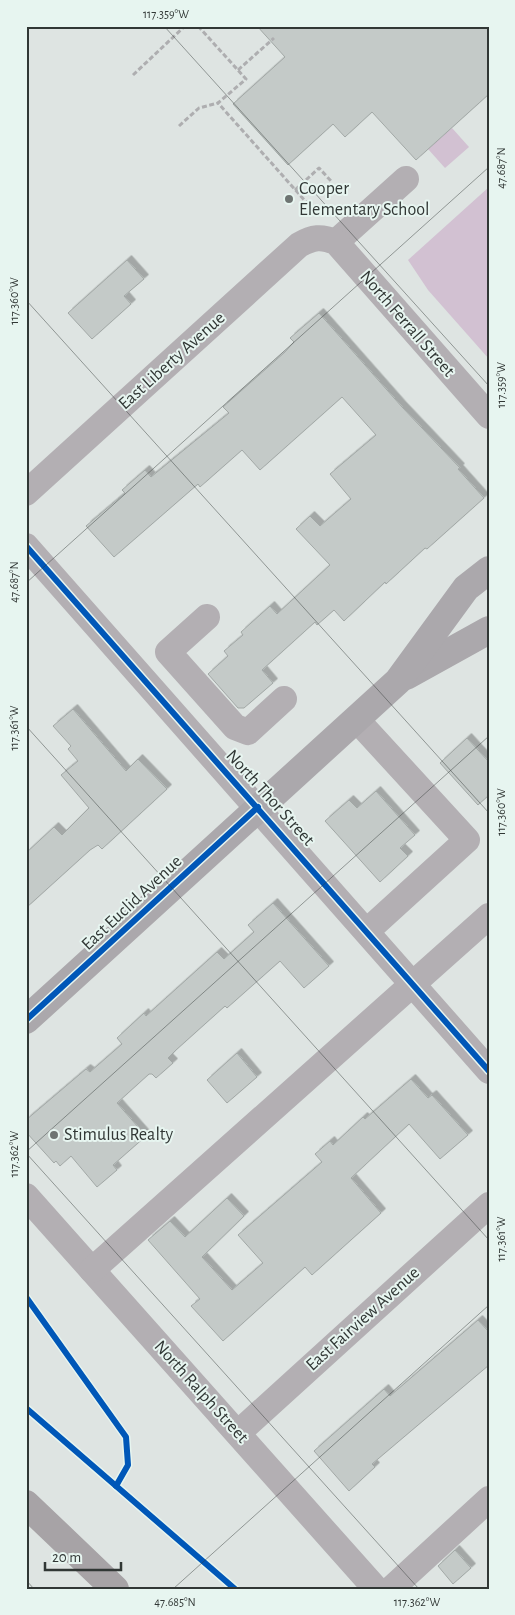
<svg xmlns="http://www.w3.org/2000/svg" width="515" height="1615" viewBox="0 0 515 1615" font-family="'Alegreya Sans',sans-serif">
<style>
.green{fill:#d2c1d2}
.building{fill:#c4cac8;stroke:#a2a8a6;filter:url(#shadow)}
.lines{fill:none;stroke-linecap:round;stroke-linejoin:round}
.path{stroke:#aeaeb0;stroke-width:3;stroke-dasharray:5 2.5;stroke-linecap:butt}
.minor{stroke:#b3afb3;stroke-width:26}
.major{stroke:#aba8ac;stroke-width:28}
.highway{stroke:#a7a3a6;stroke-width:28}
.cycleway-casing{stroke:#e7f5f0;stroke-width:9}
.cycleway{stroke:#0057b8;stroke-width:6}
.ticks{fill:none;stroke:#313735;stroke-width:1;stroke-opacity:0.45}
.poi-dot{fill:#6e7472;stroke:#e7f5f0;stroke-width:2}
.labels{text-anchor:middle;dominant-baseline:central;stroke-width:4;stroke-linejoin:round;paint-order:stroke}
.poi-label{font-size:18px;fill:#313735;stroke:#e7f5f0;text-anchor:start}
.street-label{font-size:18px;fill:#313735;stroke:#e7f5f0}
.neatline{fill:none;stroke:#313735;stroke-width:2}
.ticks-label{font-size:12px;text-anchor:middle;fill:#313735}
</style>
<defs>
<filter id="shadow"><feDropShadow dx="4.5" dy="-4.5" stdDeviation="0" flood-color="#0004"/></filter>
</defs>
<rect width="100%" height="100%" fill="#dee4e2"/>
<g class="green">
<polygon points="452,128 469,147 445,168 428,149"/>
<polygon points="489,187 489,359 428,290 408,260"/>
</g>
<g class="building">
<polygon points="257,26 489,26 489,94 416,160 372,112 345,137 333,124 288,165 233,104 285,57"/>
<polygon points="127,260 144,279 124,296 131,304 92,339 68,313"/>
<polygon points="319,313 402,407 460,468 458,469 484,498 427,549 425,548 386,584 385,582 344,621 334,610 317,625 315,622 262,670 273,683 244,708 238,708 208,674 228,656 224,651 243,635 241,632 270,606 277,614 330,565 296,529 310,516 320,526 351,499 330,474 376,435 342,397 260,470 242,450 200,487 198,484 114,557 86,526 125,493 122,490 145,470 151,477 229,413 223,407 285,352 294,342 290,338"/>
<polygon points="73,709 126,771 138,759 167,789 102,849 98,845 90,850 26,908 26,853 54,827 62,835 89,808 61,775 78,761 68,749 71,746 53,726"/>
<polygon points="467,738 489,762 489,795 478,805 440,763"/>
<polygon points="376,791 415,835 400,848 408,856 380,882 325,821 349,800 357,808"/>
<polygon points="273,903 329,966 304,988 280,961 227,1008 225,1006 176,1050 168,1058 173,1063 156,1078 152,1074 149,1074 117,1103 146,1136 113,1165 117,1170 97,1187 71,1156 60,1166 56,1161 54,1163 26,1132 26,1120 86,1069 90,1072 122,1044 117,1038 144,1013 146,1016 217,952 224,959 254,932 248,925"/>
<polygon points="237,1053 257,1077 227,1103 207,1080"/>
<polygon points="411,1079 428,1098 432,1095 468,1135 440,1159 409,1124 351,1178 381,1213 312,1275 305,1267 223,1341 191,1306 200,1299 148,1240 170,1221 185,1237 227,1198 244,1216 202,1257 232,1290 263,1263 238,1235 322,1162 315,1154 330,1141 333,1145 363,1117 365,1119"/>
<polygon points="478,1320 489,1332 489,1365 372,1464 375,1467 349,1491 314,1451 384,1389 390,1396"/>
<polygon points="455,1550 471,1568 453,1584 438,1566"/>
</g>
<g class="lines">
<g class="path">
<polyline points="198,26 246,79 218,103 307,203"/>
<polyline points="238,70 274,38"/>
<polyline points="133,75 185,26"/>
<polyline points="179,126 199,108 218,103"/>
<polyline points="295,190 319,168 331,181"/>
</g>
<g class="minor">
<polyline points="336,242 406,179"/>
<path d="M26,493L299,245C313,237 321,236 336,242L489,416"/>
<polyline points="26,546 489,1071"/>
<polyline points="207,617 168,652 235,727 248,732 284,699"/>
<polyline points="356,719 467,840 367,931"/>
<polyline points="26,1196 376,1589"/>
<polyline points="92,1270 489,916"/>
<polyline points="238,1433 489,1205"/>
<polyline points="391,1589 489,1499"/>
</g>
<g class="major">
<polyline points="406,676 489,630"/>
<polyline points="26,1020 398,681 466,588 489,570"/>
</g>
<polyline class="highway" points="26,1504 115,1589"/>
<g class="cycleway-casing">
<g id="cycleway">
<polyline points="26,546 489,1071"/>
<polyline points="26,1020 258,807"/>
<polyline points="26,1297 126,1437 128,1465 116,1486"/>
<polyline points="26,1408 235,1589"/>
</g>
</g>
<use href="#cycleway" class="cycleway"/>
</g>
<path class="ticks" d="M164,26L489,386M26,300L489,813M26,583L489,167M26,726L489,1240M26,1152L489,736M26,1153L419,1589M26,1580L34,1589M173,1589L489,1305"/>
<g class="poi-dot">
<circle cx="289" cy="199" r="5"/>
<circle cx="54" cy="1135" r="5"/>
</g>
<g class="labels">
<g class="poi-label">
<text x="299" y="189">Cooper<tspan x="299" dy="21">Elementary School</tspan></text>
<text x="64" y="1135">Stimulus Realty</text>
</g>
<g class="street-label">
<text transform="translate(407 324) rotate(49)">North Ferrall Street</text>
<text transform="translate(172 361) rotate(-42)">East Liberty Avenue</text>
<text transform="translate(270 798) rotate(48)">North Thor Street</text>
<text transform="translate(132 903) rotate(-43)">East Euclid Avenue</text>
<text transform="translate(363 1319) rotate(-42)">East Fairview Avenue</text>
<text transform="translate(201 1392) rotate(48)">North Ralph Street</text>
</g>
</g>
<rect width="515" height="1615" fill="none" stroke="#e7f5f0" stroke-width="55"/>
<path d="M45 1562v8h76v-8" fill="none" stroke="#313735" stroke-width="2.5"/>
<text x="52" y="1562" font-size="15" fill="#313735" stroke="#e7f5f0" stroke-width="4" paint-order="stroke">20 m</text>
<rect x="28" y="28" width="460" height="1560" class="neatline"/>
<g class="ticks-label">
<text x="166" y="18">117.359°W</text>
<text transform="translate(501 168) rotate(-90)" y="4">47.687°N</text>
<text transform="translate(14 301) rotate(-90)" y="4">117.360°W</text>
<text transform="translate(501 385) rotate(-90)" y="4">117.359°W</text>
<text transform="translate(14 582) rotate(-90)" y="4">47.687°N</text>
<text transform="translate(14 728) rotate(-90)" y="4">117.361°W</text>
<text transform="translate(501 812) rotate(-90)" y="4">117.360°W</text>
<text transform="translate(14 1154) rotate(-90)" y="4">117.362°W</text>
<text transform="translate(501 1239) rotate(-90)" y="4">117.361°W</text>
<text x="175" y="1606">47.685°N</text>
<text x="417" y="1606">117.362°W</text>
</g>
</svg>
